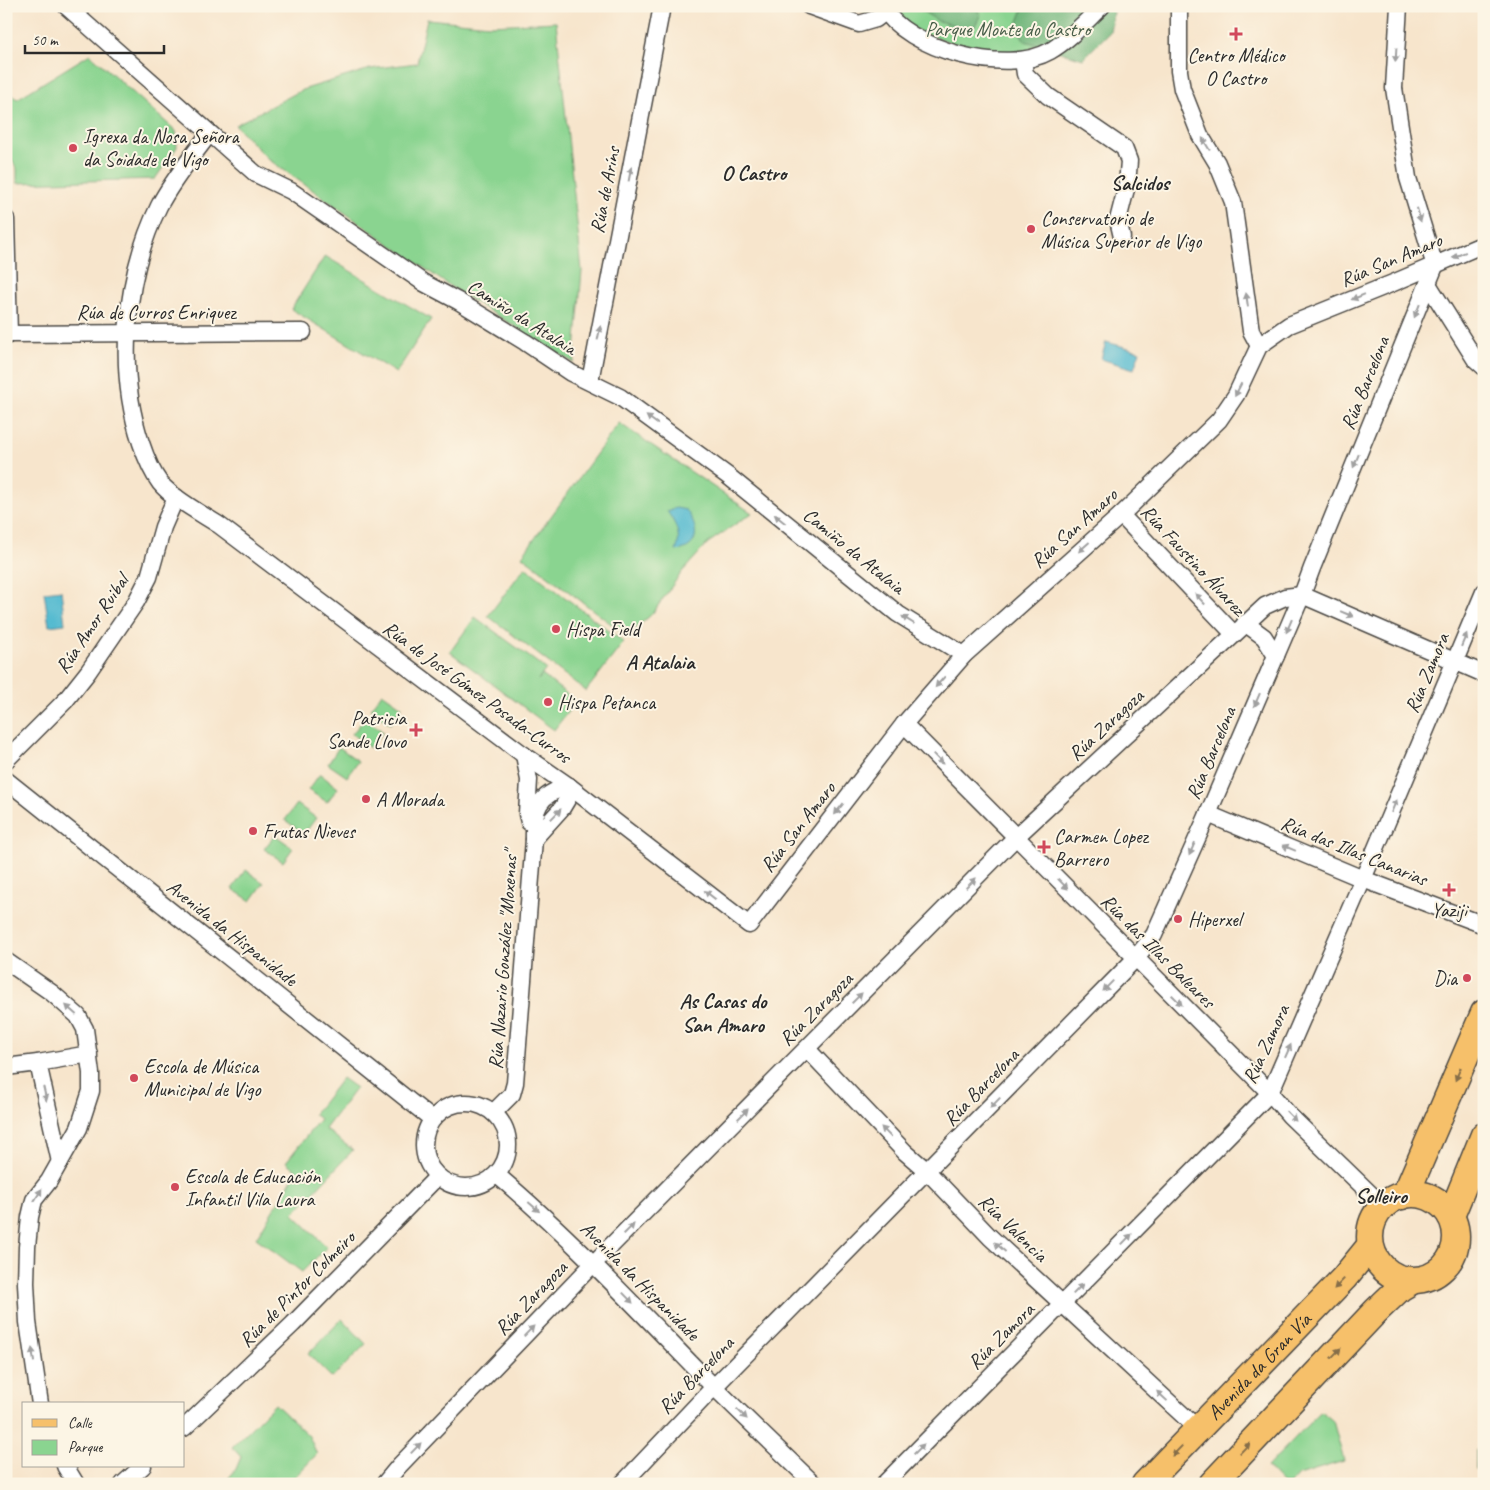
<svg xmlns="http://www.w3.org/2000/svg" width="1490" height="1490" viewBox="0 0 1490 1490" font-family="Caveat,sans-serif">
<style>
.green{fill:#8ad490;stroke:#5a805e}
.forest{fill:#6fb67a;stroke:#4d7052}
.water{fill:#52bad0;stroke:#3e727e}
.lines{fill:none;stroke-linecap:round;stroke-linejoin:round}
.minor-casing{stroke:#4a4743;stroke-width:19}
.primary-casing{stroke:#4a4743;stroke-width:29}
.minor{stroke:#fff;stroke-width:16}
.primary{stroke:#f6c06b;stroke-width:26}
.oneway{fill:#a0a0a0}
.oneway2{fill:#866e48}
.poi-dot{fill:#d1495b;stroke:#fcf5e5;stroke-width:2}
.labels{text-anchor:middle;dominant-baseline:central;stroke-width:4;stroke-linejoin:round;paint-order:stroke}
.park-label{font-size:20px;fill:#485e49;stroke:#fcf5e5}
.poi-label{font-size:20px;fill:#2b2b2b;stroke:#fcf5e5;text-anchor:start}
.street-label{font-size:20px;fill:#2b2b2b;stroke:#fcf5e5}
.neighbourhood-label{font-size:21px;font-weight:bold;fill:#2b2b2b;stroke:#fcf5e5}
</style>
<rect width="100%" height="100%" fill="#fcf5e5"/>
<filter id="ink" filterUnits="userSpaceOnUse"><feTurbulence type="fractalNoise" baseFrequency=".02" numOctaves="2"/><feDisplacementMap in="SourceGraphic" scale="10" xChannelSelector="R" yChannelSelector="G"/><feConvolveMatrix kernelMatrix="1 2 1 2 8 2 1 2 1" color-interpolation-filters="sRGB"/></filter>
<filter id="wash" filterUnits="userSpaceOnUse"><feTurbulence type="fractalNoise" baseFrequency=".0096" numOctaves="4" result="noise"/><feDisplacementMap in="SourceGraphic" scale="20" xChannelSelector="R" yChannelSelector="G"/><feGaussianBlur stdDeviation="1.12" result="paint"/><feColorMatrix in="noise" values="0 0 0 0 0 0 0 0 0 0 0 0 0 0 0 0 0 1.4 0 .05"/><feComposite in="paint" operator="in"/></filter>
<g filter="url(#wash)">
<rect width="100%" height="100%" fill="#f7e5cc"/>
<g class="green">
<polygon points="848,6 1088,6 1062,32 1023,53 992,53 955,44"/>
<polygon points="427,19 490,25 556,22 582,271 574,363 454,289 268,159 235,125 302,90 370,69 417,63"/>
<polygon points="90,54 176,131 177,147 155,179 17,183 17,169 6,150 6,91 17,99"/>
<polygon points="325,256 431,319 396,373 291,309"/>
<polygon points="619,423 752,513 708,543 682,572 652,614 627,636 522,556"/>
<polygon points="525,567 624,642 586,691 488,616"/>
<polygon points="475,617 546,669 538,680 542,675 576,701 554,730 450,652"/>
<polygon points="382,693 402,707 390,724 371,709"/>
<polygon points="365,718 383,732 370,748 352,734"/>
<polygon points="339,747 358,761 347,777 328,764"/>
<polygon points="320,774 338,788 327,802 308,790"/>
<polygon points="297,804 316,818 304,834 285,820"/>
<polygon points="275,835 293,848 283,862 264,849"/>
<polygon points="246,870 264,883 251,901 232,889"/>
<polygon points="342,1078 356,1088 325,1129 353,1150 293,1214 327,1247 302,1272 256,1238 297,1171 286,1162 320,1119 314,1114"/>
<polygon points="342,1319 366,1344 332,1378 308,1354"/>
<polygon points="275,1404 309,1436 317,1454 288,1484 224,1484 236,1469 241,1457 232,1447"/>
<polygon points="1321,1411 1333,1421 1344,1461 1298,1475 1290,1484 1283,1484 1267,1467"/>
</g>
<g class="forest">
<polygon points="914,6 972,6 981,14 973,30 938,21"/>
<polygon points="1024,6 1114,6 1110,32 1083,59 1025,41 1016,27"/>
<polygon points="1484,1440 1484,1474 1476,1469 1476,1449"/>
</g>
<g class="water">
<polygon points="1106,342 1140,351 1134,369 1101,359"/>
<path d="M676,508L686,510C699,527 701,548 676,551C682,535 676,525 667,511Z"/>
<polygon points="61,590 65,624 49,626 44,592"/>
</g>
</g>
<g filter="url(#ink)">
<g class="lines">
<g class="minor-casing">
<g id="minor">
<polyline points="66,6 256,174 291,191 424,283 458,301 525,342 571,373 620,397 728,476 898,614 964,655"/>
<polyline points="809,6 859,24 876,19 885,12"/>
<path d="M882,6C906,50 1007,76 1050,51C1069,40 1086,21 1102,6"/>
<polyline points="1179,6 1179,71 1182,89 1200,135 1217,163 1233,202 1251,331 1259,346"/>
<polyline points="1399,6 1394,88 1408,178 1435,266"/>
<polyline points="1023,60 1025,74 1048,96 1124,148 1129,161 1127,185 1118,220 1122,237"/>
<path d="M209,134C192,157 173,179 159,206C125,275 116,369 141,443C146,458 151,471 160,483C172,498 202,514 219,525L524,755L569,786L749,925L904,724L964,655L1121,515L1219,420L1236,395L1259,346L1289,325L1393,283L1484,244"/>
<polyline points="6,219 9,334 6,336"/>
<polyline points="1428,284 1475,359 1484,367"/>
<polyline points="9,334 303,332"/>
<polyline points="590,381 662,6"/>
<polyline points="1121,515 1234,634"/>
<polyline points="1245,623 1264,637 1276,656"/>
<polyline points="904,724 1270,1093 1290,1116 1383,1206"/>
<polyline points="524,755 529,780 527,814 529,822"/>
<polyline points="6,760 65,701 88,672 136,602 149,577 163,527 176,497"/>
<polyline points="6,780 432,1119"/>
<polyline points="1208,814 1363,879 1484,925"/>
<polyline points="534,839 562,808 568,798 569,786"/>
<polyline points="6,961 52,993 78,1016 85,1029 91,1073 91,1091 79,1128 49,1181 34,1200 30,1217 27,1247 26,1283 28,1322 40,1404"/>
<polyline points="807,1049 905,1152 927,1171 990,1237 1198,1429"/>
<polyline points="6,1067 38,1063"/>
<circle cx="466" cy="1145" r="42"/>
<path d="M494,1112L512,1094L515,1083L534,839C533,809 538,794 569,786"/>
<polyline points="60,1162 38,1063 89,1054"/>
<path d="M497,1175C569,1236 634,1305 700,1373C737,1410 776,1447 814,1484"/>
<polyline points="184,1428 293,1324 437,1177"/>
<polyline points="65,1466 76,1484"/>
<polyline points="123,1484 143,1466"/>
<polyline points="384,1484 399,1466 594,1263 1017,836 1265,606 1285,597 1302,595 1484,674"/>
<polyline points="622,1484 714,1387 1135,959 1154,935 1208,814 1302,595 1312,568 1435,266"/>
<polyline points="884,1484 1270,1093 1363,879 1484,592"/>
</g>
</g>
<g class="primary-casing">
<g id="primary">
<circle cx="1413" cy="1237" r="43"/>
<polyline points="1402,1196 1409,1187 1484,1013"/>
<polyline points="1451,1216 1484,1135"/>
<path id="s1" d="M1145,1484L1344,1278L1370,1246"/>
<polyline points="1212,1484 1376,1311 1400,1288 1412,1281"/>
</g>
</g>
<use href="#minor" class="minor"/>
<use href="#primary" class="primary"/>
</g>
<defs><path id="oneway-solid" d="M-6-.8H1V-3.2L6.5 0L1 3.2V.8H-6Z" transform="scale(1.25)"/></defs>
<g class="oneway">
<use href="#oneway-solid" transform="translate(1396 55) rotate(93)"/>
<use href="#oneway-solid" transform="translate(1206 144) rotate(-121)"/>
<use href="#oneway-solid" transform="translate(630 174) rotate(-79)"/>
<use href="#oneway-solid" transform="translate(1419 215) rotate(74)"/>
<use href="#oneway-solid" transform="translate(1459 255) rotate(156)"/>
<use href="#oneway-solid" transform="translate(1358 297) rotate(158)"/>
<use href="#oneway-solid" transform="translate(1247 300) rotate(-98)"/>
<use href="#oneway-solid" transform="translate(1417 311) rotate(112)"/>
<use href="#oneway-solid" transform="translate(599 333) rotate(-79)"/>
<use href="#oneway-solid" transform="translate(1238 390) rotate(117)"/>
<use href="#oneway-solid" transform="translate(652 420) rotate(-144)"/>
<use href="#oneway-solid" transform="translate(1356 461) rotate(112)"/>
<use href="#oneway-solid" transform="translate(780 519) rotate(-141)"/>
<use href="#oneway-solid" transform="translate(1084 547) rotate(138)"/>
<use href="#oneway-solid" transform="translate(1200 599) rotate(-133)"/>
<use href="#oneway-solid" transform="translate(1347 614) rotate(23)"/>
<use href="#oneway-solid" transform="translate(908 620) rotate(-148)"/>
<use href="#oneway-solid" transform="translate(1289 626) rotate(113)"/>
<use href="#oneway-solid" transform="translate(1464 640) rotate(-67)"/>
<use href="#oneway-solid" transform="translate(940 682) rotate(131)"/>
<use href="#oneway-solid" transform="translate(1257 700) rotate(113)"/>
<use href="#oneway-solid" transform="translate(938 759) rotate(46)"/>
<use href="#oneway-solid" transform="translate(1394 806) rotate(-67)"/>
<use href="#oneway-solid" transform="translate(839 809) rotate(128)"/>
<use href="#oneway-solid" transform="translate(556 814) rotate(-46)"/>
<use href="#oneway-solid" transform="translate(1289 848) rotate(-157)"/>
<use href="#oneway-solid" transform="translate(1192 849) rotate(114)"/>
<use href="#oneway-solid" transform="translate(971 883) rotate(-45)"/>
<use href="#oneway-solid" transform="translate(1063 884) rotate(46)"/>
<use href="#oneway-solid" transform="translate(710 895) rotate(-142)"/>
<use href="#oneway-solid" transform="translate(1108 986) rotate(134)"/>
<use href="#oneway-solid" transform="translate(857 998) rotate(-45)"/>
<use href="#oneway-solid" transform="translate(1177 1000) rotate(45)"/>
<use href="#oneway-solid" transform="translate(71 1010) rotate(-138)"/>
<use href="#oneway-solid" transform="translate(1288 1051) rotate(-66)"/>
<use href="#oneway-solid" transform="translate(45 1094) rotate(77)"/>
<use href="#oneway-solid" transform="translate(995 1103) rotate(134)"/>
<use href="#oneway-solid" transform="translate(743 1114) rotate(-45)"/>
<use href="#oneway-solid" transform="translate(1291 1116) rotate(46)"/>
<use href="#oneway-solid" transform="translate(886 1132) rotate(-134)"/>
<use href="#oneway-solid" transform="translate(38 1195) rotate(-58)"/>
<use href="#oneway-solid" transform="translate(534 1207) rotate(41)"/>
<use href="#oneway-solid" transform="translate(629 1229) rotate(-45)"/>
<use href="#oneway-solid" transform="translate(1127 1239) rotate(-46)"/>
<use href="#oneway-solid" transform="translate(1000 1247) rotate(-138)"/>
<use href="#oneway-solid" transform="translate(1078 1289) rotate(-46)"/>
<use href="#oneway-solid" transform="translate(628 1298) rotate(46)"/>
<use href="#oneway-solid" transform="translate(529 1331) rotate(-46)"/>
<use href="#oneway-solid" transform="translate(33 1355) rotate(-98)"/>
<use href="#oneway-solid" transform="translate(1162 1396) rotate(-137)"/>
<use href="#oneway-solid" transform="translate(742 1414) rotate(45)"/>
<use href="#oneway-solid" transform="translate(416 1448) rotate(-46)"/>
<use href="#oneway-solid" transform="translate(919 1449) rotate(-45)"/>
</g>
<g class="oneway2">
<use href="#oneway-solid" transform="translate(1458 1074) rotate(113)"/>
<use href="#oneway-solid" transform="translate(1339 1284) rotate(134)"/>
<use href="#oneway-solid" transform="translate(1336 1353) rotate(-46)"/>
<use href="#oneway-solid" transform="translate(1245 1448) rotate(-46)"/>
<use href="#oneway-solid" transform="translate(1177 1451) rotate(134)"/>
</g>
</g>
<g class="poi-dot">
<path d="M1233.5 26.5h5v5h5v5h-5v5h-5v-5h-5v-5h5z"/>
<circle cx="73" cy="148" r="5"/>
<circle cx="1031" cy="229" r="5"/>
<circle cx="556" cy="629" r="5"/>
<circle cx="548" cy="702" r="5"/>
<path d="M413.5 722.5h5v5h5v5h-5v5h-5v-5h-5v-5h5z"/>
<circle cx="366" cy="799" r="5"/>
<circle cx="253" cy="831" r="5"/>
<path d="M1041.5 839.5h5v5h5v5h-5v5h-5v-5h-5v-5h5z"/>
<path d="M1446.5 882.5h5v5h5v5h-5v5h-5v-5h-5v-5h5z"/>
<circle cx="1178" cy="919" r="5"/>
<circle cx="1467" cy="978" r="5"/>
<circle cx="134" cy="1078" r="5"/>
<circle cx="175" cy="1187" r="5"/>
</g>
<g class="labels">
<g class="park-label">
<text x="1008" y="29">Parque Monte do Castro</text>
</g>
<g class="poi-label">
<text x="1236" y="55" text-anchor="middle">Centro Médico<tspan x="1236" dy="23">O Castro</tspan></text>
<text x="83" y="136">Igrexa da Nosa Señora<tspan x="83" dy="23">da Soidade de Vigo</tspan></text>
<text x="1041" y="218">Conservatorio de<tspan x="1041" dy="23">Música Superior de Vigo</tspan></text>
<text x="566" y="629">Hispa Field</text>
<text x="558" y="702">Hispa Petanca</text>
<text x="406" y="718" text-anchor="end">Patricia<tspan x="406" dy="23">Sande Llovo</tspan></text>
<text x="376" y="799">A Morada</text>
<text x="263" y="831">Frutas Nieves</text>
<text x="1054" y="836">Carmen Lopez<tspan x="1054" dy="23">Barrero</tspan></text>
<text x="1449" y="910" text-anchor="middle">Yaziji</text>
<text x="1188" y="919">Hiperxel</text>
<text x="1457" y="978" text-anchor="end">Dia</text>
<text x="144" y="1066">Escola de Música<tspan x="144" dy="23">Municipal de Vigo</tspan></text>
<text x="185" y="1176">Escola de Educación<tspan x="185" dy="23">Infantil Vila Laura</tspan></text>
</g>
<g class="street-label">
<text transform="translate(605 190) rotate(-79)">Rúa de Aríns</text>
<text transform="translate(1391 260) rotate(-23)">Rúa San Amaro</text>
<text x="156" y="312">Rúa de Curros Enriquez</text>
<text transform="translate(522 317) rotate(32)">Camiño da Atalaia</text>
<text transform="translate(1365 383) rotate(-68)">Rúa Barcelona</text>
<text transform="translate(1074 528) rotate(-42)">Rúa San Amaro</text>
<text transform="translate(854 551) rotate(39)">Camiño da Atalaia</text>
<text transform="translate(1193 560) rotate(47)">Rúa Faustino Álvarez</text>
<text transform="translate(92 624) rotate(-56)">Rúa Amor Ruibal</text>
<text transform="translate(1427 673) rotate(-67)">Rúa Zamora</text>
<text transform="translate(477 692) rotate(36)">Rúa de José Gómez Posada-Curros</text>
<text transform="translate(1106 725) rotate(-43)">Rúa Zaragoza</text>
<text transform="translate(1211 753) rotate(-67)">Rúa Barcelona</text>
<text transform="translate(798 827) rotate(-52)">Rúa San Amaro</text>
<text transform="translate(1354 851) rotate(22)">Rúa das Illas Canarias</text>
<text transform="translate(232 933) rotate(38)">Avenida da Hispanidade</text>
<text transform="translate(1158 951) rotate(45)">Rúa das Illas Baleares</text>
<text transform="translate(503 960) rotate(-86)">Rúa Nazario González "Moxenas"</text>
<text transform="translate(816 1009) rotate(-45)">Rúa Zaragoza</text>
<text transform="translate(1266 1044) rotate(-65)">Rúa Zamora</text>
<text transform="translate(981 1087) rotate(-46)">Rúa Barcelona</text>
<text transform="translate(1013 1228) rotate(44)">Rúa Valencia</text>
<text transform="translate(640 1281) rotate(45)">Avenida da Hispanidade</text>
<text transform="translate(297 1289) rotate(-45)">Rúa de Pintor Colmeiro</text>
<text transform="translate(531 1298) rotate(-46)">Rúa Zaragoza</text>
<text transform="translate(1001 1336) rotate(-45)">Rúa Zamora</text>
<text stroke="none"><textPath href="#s1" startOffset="164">Avenida da Gran Vía</textPath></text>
<text transform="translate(696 1375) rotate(-46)">Rúa Barcelona</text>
</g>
<g class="neighbourhood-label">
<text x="754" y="173">O Castro</text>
<text x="1140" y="183">Salcidos</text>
<text x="660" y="662">A Atalaia</text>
<text x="723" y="1001">As Casas do<tspan x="723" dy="24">San Amaro</tspan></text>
<text x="1381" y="1196">Solleiro</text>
</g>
</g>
<rect width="1490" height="1490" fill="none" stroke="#fcf5e5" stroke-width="25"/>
<rect x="22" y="1402" width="162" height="65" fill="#fcf5e5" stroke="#a8a49b"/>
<rect x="32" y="1419" width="25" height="8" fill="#f6c06b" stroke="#a8a49b"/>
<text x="68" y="1428" font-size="15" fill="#2b2b2b">Calle</text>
<rect x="32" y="1440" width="25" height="15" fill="#8ad490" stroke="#a8a49b"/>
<text x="68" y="1452" font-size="15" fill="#2b2b2b">Parque</text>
<path d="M25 45v8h139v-8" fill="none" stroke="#2b2b2b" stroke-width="2.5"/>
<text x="32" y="45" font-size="15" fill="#2b2b2b" stroke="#fcf5e5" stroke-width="4" paint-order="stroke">50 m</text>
</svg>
